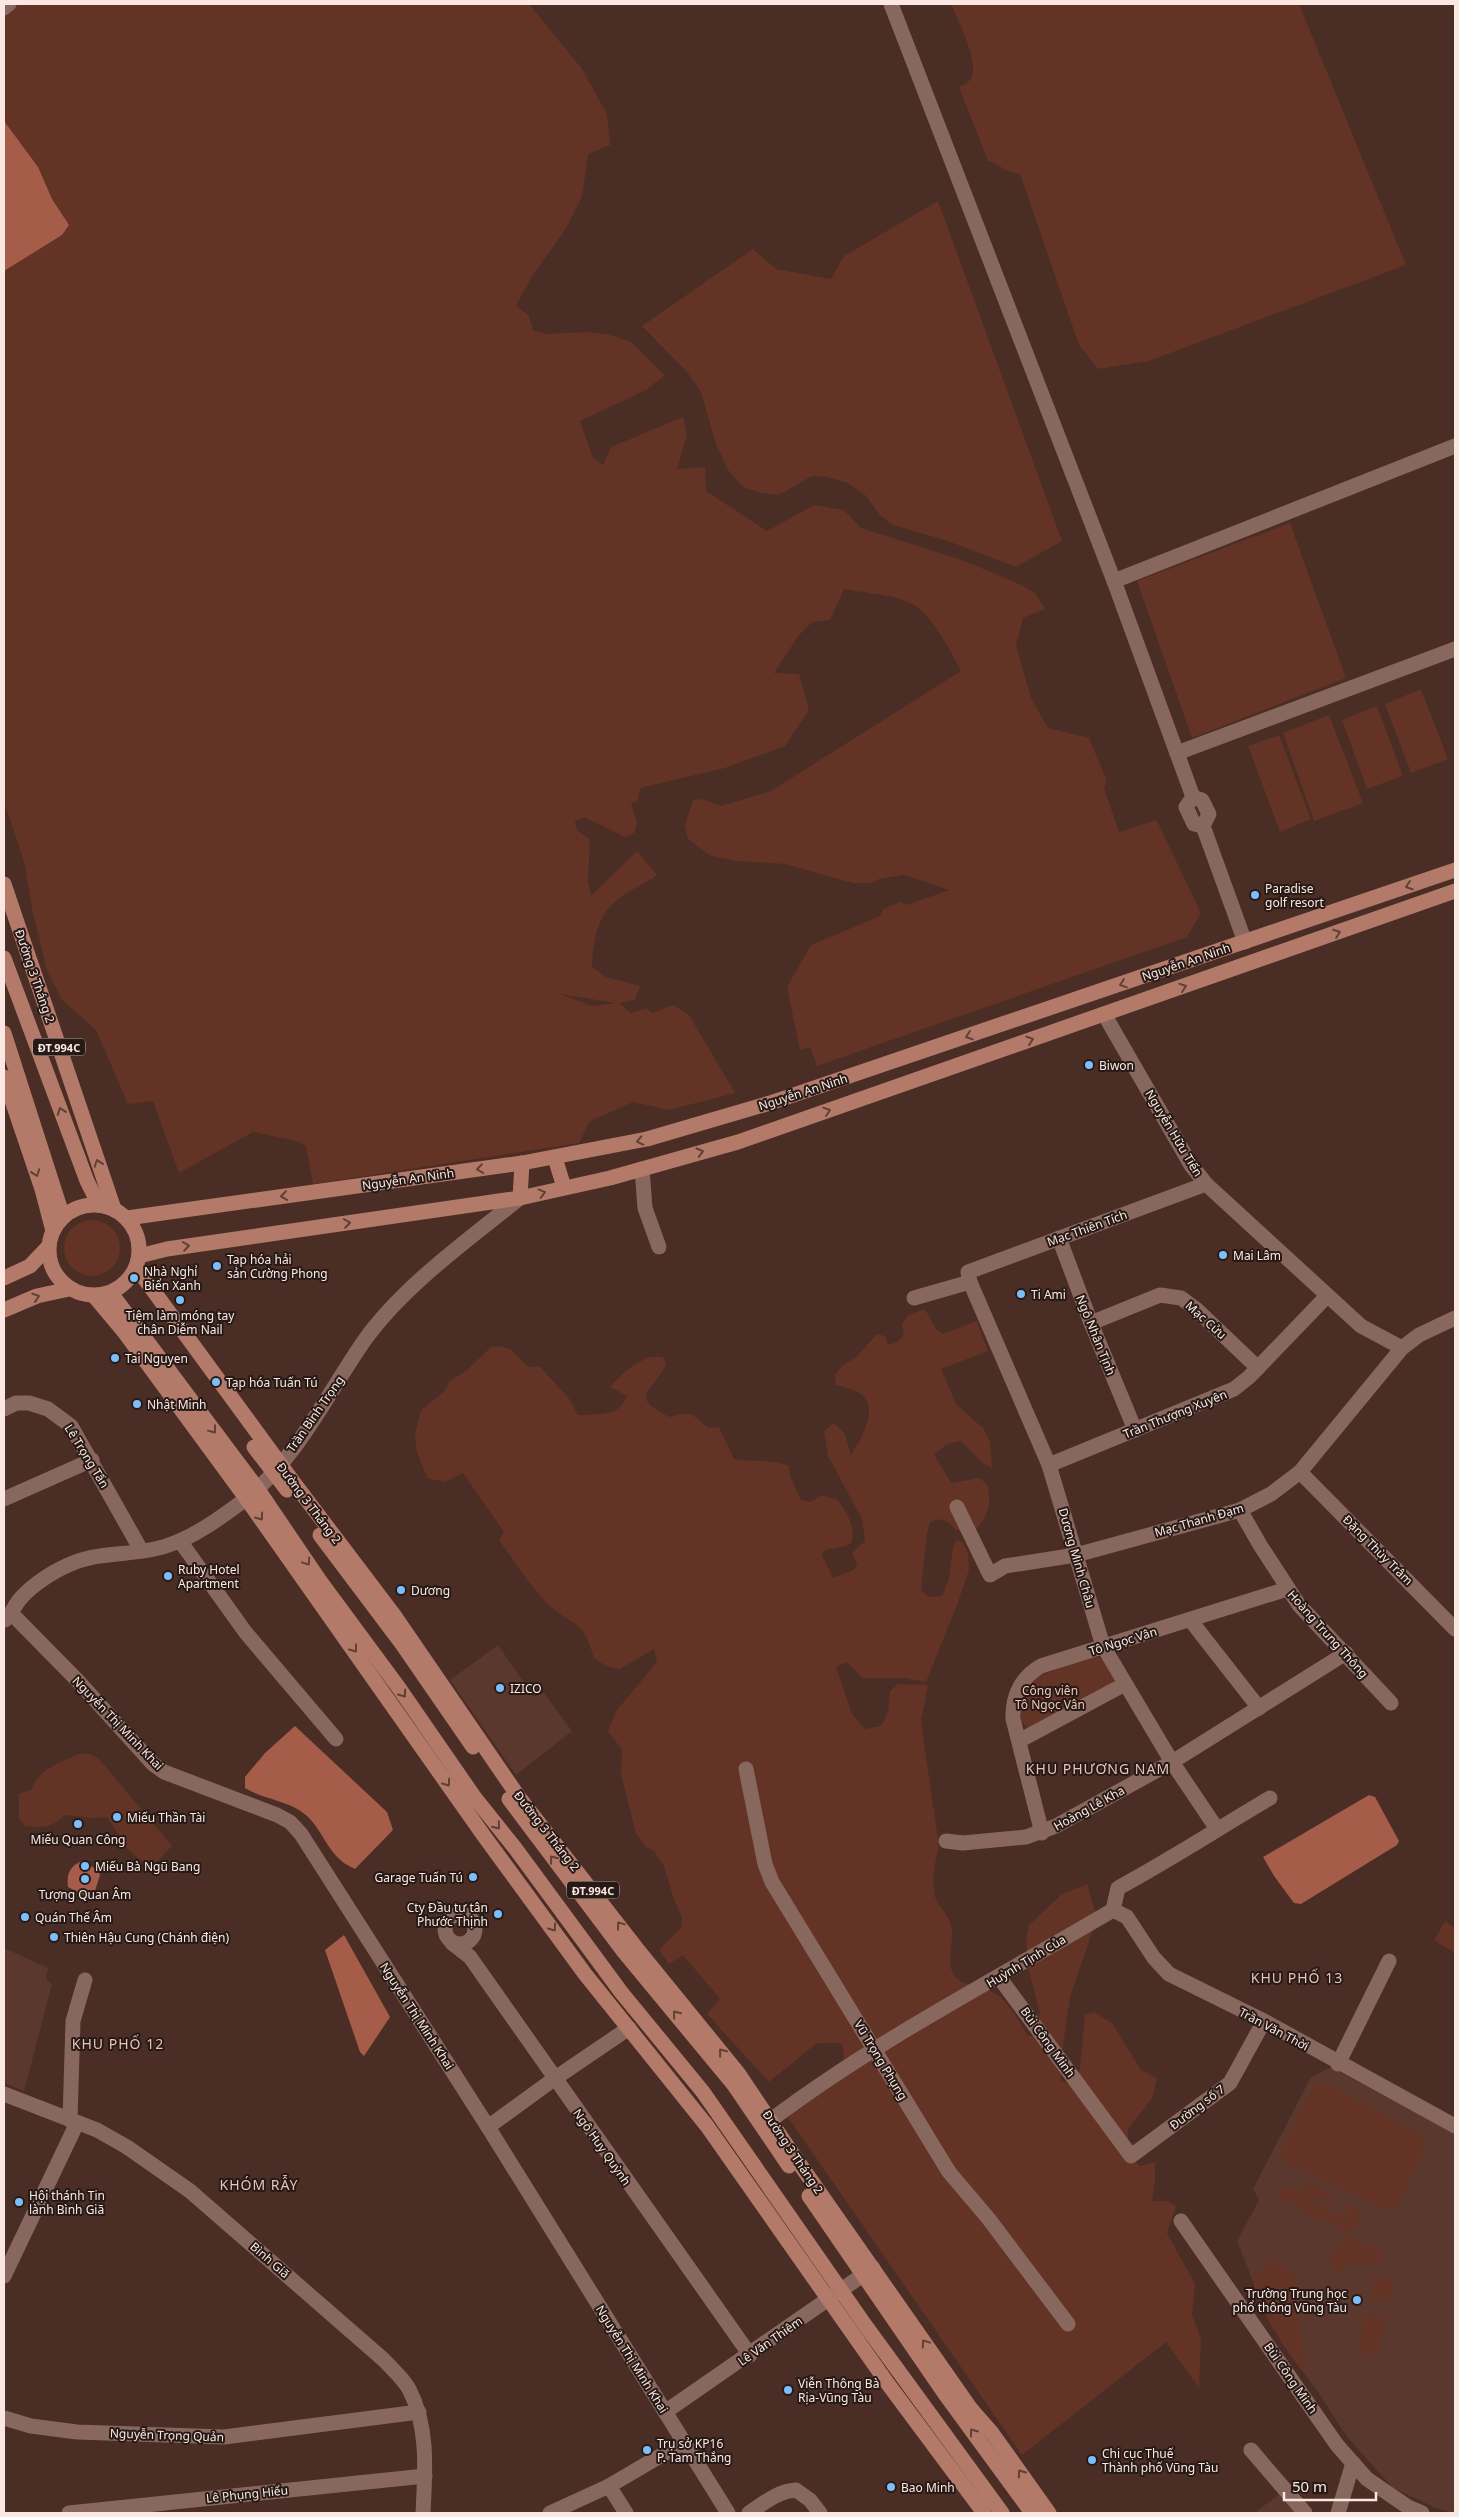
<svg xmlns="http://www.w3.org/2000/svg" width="1459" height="2517" viewBox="0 0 1459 2517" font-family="'Noto Sans',sans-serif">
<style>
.built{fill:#5a382e}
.green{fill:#633326;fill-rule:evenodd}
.water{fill:#a55c48}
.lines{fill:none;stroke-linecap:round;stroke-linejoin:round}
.minor{stroke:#88685e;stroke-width:15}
.major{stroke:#b47a69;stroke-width:15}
.oneway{stroke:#5f4037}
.poi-dot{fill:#7cbef9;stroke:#271a16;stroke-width:2}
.labels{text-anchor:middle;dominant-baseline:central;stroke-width:4;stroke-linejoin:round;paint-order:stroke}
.shield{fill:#271a16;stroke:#bbaaa5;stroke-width:1}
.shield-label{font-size:11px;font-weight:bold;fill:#fbe8e2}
.poi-label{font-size:12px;fill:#fbe8e2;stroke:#271a16;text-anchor:start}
.street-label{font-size:12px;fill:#fbe8e2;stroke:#271a16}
.park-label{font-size:12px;fill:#f2c7ba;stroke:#271a16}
.neighbourhood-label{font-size:14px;letter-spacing:1px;fill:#e8c4b9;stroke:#271a16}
</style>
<rect width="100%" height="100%" fill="#4a2d25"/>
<g class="built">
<polygon points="498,1645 534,1697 544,1693 572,1731 516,1775 450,1680"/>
<polygon points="4,1948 48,1968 46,1979 52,1984 24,2091 4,2083"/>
<polygon points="1331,2067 1455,2134 1455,2513 1436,2508 1393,2488 1347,2437 1318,2392 1285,2348 1268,2319 1237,2241 1259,2200 1253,2189 1311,2077"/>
<polygon points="1281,2493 1296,2513 1254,2513"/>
</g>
<g class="green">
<path d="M9,4H529L582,69L607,114L610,145L588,154L582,197L565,230L533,275L516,305L529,316L533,330L545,334L586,332L610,335L631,342L665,375L646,390L580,421L593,458L603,465L611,447L683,417L687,435L677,469L705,467L706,491L767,531L814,505L844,510L861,528L962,560L1019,584L1035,593L1045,609L1023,618L1016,645L1031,698L1048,728L1089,738L1107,781L1104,788L1119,832L1156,820L1159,825L1201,913L1187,937L817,1066L810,1047L800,1050L787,987L811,945L880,916L883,909L901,902L907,905L949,890L904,875L879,879L872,883H853L785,864L737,861L711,856L688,839L685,825L693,800L702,799L721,806L771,791L961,671C949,649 938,626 920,609C904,595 865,593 844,589L830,620L812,622L799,635L774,673L799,674L809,710L785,746L725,768L640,788L638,800L631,804L637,822L634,833L625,837L584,817L575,821L577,830L590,840L588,880L591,896L637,851L657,875C645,884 629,890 617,900C597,916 593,942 592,967L606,977L640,986L635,1000L619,1003L631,1013L646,1008L652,1013L673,1005L689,1015L735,1093L669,1110L633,1102L590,1121L579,1143L313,1184L306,1146L296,1141L253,1132L179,1173L153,1101L128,1104L96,1030L62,1000L47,971L32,909L25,865L4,801V8ZM560,994L616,1003L592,1006Z"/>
<path d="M951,4H1299L1406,265L1149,361L1098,369L1079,345L1020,174C1003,172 1002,165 988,161L959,87C962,85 967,84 969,81C983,68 957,19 951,4Z"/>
<polygon points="938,201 1062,541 1016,567 948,541 893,525 880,515 866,496 848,483 827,477 812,476 779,495 761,493 743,487 728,470 716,444 701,392 687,372 642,326 753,249 776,269 831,279 844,256"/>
<polygon points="1290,523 1346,678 1192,738 1137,581"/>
<polygon points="1421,689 1448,759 1411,773 1385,704"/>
<polygon points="1377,706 1403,776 1367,789 1342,720"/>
<polygon points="1329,715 1363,803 1314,821 1283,733"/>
<polygon points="1279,735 1311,819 1280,832 1248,746"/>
<circle cx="92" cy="1248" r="28"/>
<path d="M925,1309L936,1329L943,1334L977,1321L988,1351L941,1369L956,1404L984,1429L990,1442L992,1468L984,1464L961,1441L948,1444L934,1454L951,1483L980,1478L988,1486C991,1505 989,1517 974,1531L956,1530C947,1520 943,1517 930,1522L927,1533L921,1590L929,1597L942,1596L949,1579L953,1546L957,1540L963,1543L968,1553L969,1570L957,1605L926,1682L905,1678H862L847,1662L836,1667L852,1714L865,1729L881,1726L888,1712L890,1691L898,1684L928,1685L921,1721L939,1846C935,1861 932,1877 934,1892C935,1904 948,1913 951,1925C955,1940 945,1962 954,1975C963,1988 987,1986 999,1996C1011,2006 1020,2023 1028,2036H1034L1040,2013L1028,1967L1026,1938L1029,1925L1061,1895L1087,1884L1097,1918L1070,1997L1060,2066L1061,2081L1075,2084L1080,2068L1085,2015L1094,2012L1112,2023L1141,2070L1157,2078L1153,2097L1128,2129V2143L1132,2159L1140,2166L1155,2162V2182L1152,2201H1167L1176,2206L1167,2233L1195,2284L1192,2315L1201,2338L1199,2388L1166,2342L1022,2455L787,2116L791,2095L839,2073L844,2059L842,2043H817L769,2082L707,2014L720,1999L683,1955L669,1964L659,1950L682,1927V1917L673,1897L664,1866L654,1851L645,1846L636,1833L621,1774L622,1750L608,1731L617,1710L657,1662L654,1649L620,1669L606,1666L594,1658C583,1618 574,1628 548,1604C532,1589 513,1559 499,1540L504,1532L463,1473L445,1482L427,1478L416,1449L415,1434L421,1410L444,1392L450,1381L466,1371L491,1347L500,1346L510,1349L528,1367H540L568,1397L578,1415C597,1414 620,1417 627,1396L610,1387C621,1374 645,1351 664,1358L666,1365C651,1394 628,1395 669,1417C696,1410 688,1413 709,1428L719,1427L734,1459C753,1462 771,1459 789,1466L790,1476L801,1500L810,1502L822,1495L838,1500C847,1514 855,1524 852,1542L846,1546L825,1550L822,1555L833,1578L854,1570L857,1564L852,1553L865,1541L862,1519L828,1456L824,1431L834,1423L845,1434L851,1455C860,1440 880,1410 861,1394C856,1390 843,1387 836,1385L835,1375L842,1366L856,1357L877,1334L885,1336L888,1345L897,1342L904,1335L902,1324L908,1315Z"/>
<polygon points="1096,1657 1105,1659 1116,1676 1111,1686 1028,1728 1021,1722 1020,1699 1032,1679 1082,1660"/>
<path d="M79,1754H91L100,1760L172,1846L150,1869L128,1849L107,1817L93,1818L65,1815C52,1828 42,1828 25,1826L19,1818V1794L32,1789C38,1769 61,1762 79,1754Z"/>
<polygon points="1445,1921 1455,1928 1455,1953 1434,1940"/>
<polygon points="1322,2082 1423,2136 1425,2146 1397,2207 1388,2211 1283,2161 1280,2152 1315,2083"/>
<path d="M1308,2184L1315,2185L1335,2199L1333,2203L1328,2204L1319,2196L1312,2200L1337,2215L1350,2212L1346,2206H1353L1360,2214C1360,2221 1353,2228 1348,2233L1322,2218L1315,2221L1291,2200L1281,2203L1280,2187H1291L1298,2193L1300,2188Z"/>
<path d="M1345,2237H1350C1360,2246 1373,2243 1383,2253L1380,2265L1352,2262L1341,2271H1336L1329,2262L1332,2254Z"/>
<path d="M1266,2258L1295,2274L1304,2373C1289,2353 1248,2298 1254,2273L1266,2267Z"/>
<polygon points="1375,2276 1394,2280 1389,2303 1370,2299"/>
<polygon points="1366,2313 1386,2318 1377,2356 1357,2351"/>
</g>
<g class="water">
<polygon points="4,121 38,167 52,199 69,225 62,235 4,271"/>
<path d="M295,1726L387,1812L393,1830L355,1869C324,1856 325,1826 299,1810C283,1800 261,1798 245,1788V1777L265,1753Z"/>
<polygon points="1369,1795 1375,1797 1399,1841 1397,1845 1301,1904 1294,1903 1274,1876 1263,1857"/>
<path d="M82,1861L98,1870L100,1875L95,1891L86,1896L68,1887C66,1874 70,1866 82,1861Z"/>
<polygon points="344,1935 390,2017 364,2056 360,2052 325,1950"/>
</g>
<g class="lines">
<g class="minor">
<polyline points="891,4 1114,581 1193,797"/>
<polyline points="4,8 9,4"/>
<polyline points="1114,581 1455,446"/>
<polyline points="1177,753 1455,649"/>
<polyline points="1193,797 1202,800 1209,814 1203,826 1245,942"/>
<polyline points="1193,797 1186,807 1194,824 1203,826"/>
<polyline points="1104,1014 1191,1165 1206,1184 1361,1326 1402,1348"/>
<polyline points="642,1169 645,1208 659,1247"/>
<polyline points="1206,1184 968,1272 970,1282 1049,1465 1103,1646 1172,1762 1217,1829"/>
<polyline points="1059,1238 1091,1323 1135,1430"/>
<polyline points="914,1298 970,1282"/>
<polyline points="1091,1323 1160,1295 1181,1298 1196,1309 1258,1368"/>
<polyline points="4,1409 16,1403 29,1403 48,1409 71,1426 141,1550"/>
<polyline points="1049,1465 1234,1389 1249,1377 1327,1296"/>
<polyline points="1300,1472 1455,1629"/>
<polyline points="4,1499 92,1460"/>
<polyline points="957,1507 990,1575 1005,1566 1076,1555 1240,1510 1271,1494 1300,1472 1402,1348 1419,1335 1455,1318"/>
<polyline points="1240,1510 1260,1545 1299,1605 1391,1703"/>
<polyline points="180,1541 246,1633 336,1739"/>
<polyline points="12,1614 78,1681 153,1764 164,1772 277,1815 290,1822 301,1834 488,2127 728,2513"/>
<path d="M5,1620C12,1614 14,1606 20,1599C33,1584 55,1570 73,1563C103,1551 136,1556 166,1546C195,1537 223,1516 247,1498C298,1457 327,1394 364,1341C403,1286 468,1240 520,1198"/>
<polyline points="1191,1621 1259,1708"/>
<polyline points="1019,1741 1125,1684"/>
<polyline points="746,1769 765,1864 772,1882 949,2172 988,2218 1068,2324"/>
<path d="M1042,1833L1013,1719C1012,1697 1021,1677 1041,1666L1287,1589"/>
<polyline points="946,1841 963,1843 1026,1837 1056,1826 1172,1762 1346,1653"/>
<polyline points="1113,1910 1127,1917 1154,1958 1169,1974 1264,2021 1455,2126"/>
<circle cx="460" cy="1929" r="15"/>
<polyline points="452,1943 470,1957 750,2355"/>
<polyline points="999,1977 1131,2156 1230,2083 1264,2021"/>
<polyline points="1338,2064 1389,1961"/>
<path d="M4,2094L97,2130L127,2147L190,2191L384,2360C392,2369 403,2378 409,2389C429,2427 425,2472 423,2513"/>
<polyline points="70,2120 73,2021 85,1980"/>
<path d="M771,2120C877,2040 998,1978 1113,1910L1118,1888C1170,1860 1219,1828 1270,1798"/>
<polyline points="488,2127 554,2079 629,2028"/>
<polyline points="1181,2221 1337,2445 1367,2479 1408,2507 1422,2513"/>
<polyline points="4,2276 77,2123"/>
<polyline points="665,2412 873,2268"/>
<polyline points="4,2418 31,2426 77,2432 224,2437 419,2412"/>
<polyline points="1251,2450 1305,2513"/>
<polyline points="609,2486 626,2513"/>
<polyline points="69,2513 425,2476"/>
<polyline points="550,2513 609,2486 684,2442"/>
<path d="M749,2513C764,2503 778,2491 796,2490L810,2500L820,2513"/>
<polyline points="1338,2513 1353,2463"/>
</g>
<g class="major">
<polyline points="4,884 114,1209"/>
<polyline points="4,958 87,1181 99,1205"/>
<polyline points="4,1033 63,1217"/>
<polyline points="4,1077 42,1189 53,1231"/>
<polyline points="555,1158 564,1187"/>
<polyline points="520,1198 522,1163"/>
<circle cx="94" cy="1250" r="45"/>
<polyline points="127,1218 522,1163 647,1139 770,1103 1455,870"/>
<polyline points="139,1256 167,1249 520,1198 610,1178 738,1142 1455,891"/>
<polyline points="136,1267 294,1483 394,1615 518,1796 638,1950 738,2073 794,2156 971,2409 992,2433 1049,2513"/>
<polyline points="4,1278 30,1266 48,1247"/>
<polyline points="111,1293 257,1488 320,1581 399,1688 475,1798 515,1848 621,1992 703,2092 865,2325 1002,2513"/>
<polyline points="94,1296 125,1333 246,1498 484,1836 585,1974 707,2126 888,2384 984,2513"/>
<polyline points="4,1310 37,1296 69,1289"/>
<polyline points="254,1447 287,1490"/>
<polyline points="320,1535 402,1644 473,1747"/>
<polyline points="509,1799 624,1952 734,2085 789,2166"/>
<polyline points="809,2196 945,2394 1032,2513"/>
</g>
</g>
<defs><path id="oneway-chevron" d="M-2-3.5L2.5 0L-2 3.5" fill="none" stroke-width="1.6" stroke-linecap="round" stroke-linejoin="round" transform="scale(1.25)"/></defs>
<g class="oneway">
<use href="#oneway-chevron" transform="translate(1409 886) rotate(161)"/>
<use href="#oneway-chevron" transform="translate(1337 933) rotate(-20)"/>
<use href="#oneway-chevron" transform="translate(1123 984) rotate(161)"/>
<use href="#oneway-chevron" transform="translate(1183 987) rotate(-19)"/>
<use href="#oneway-chevron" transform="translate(969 1036) rotate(161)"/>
<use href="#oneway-chevron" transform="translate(1030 1040) rotate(-19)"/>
<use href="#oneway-chevron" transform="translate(61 1111) rotate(-110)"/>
<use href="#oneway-chevron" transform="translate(827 1111) rotate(-19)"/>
<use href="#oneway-chevron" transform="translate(640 1141) rotate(168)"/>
<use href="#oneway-chevron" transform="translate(700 1152) rotate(-16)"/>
<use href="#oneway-chevron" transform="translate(98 1163) rotate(-109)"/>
<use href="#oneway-chevron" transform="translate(480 1169) rotate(172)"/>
<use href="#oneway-chevron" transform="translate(36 1173) rotate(70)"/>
<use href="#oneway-chevron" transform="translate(542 1193) rotate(-15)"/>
<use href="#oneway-chevron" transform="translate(284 1196) rotate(172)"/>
<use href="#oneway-chevron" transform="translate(347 1223) rotate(-8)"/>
<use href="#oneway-chevron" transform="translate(186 1246) rotate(-8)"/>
<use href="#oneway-chevron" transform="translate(36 1297) rotate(-19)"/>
<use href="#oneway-chevron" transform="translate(213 1430) rotate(53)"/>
<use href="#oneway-chevron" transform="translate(260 1517) rotate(55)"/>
<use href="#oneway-chevron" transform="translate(307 1562) rotate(56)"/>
<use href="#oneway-chevron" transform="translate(354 1649) rotate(55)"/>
<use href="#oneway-chevron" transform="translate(403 1694) rotate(55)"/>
<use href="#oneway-chevron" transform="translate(447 1783) rotate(55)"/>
<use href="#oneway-chevron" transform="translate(497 1826) rotate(51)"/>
<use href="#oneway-chevron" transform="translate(553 1859) rotate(-128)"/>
<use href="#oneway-chevron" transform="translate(620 1925) rotate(-127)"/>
<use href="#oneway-chevron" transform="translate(553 1928) rotate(54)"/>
<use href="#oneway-chevron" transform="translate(676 2014) rotate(-129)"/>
<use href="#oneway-chevron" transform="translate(722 2052) rotate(-129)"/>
<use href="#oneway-chevron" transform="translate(925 2343) rotate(-124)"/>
<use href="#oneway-chevron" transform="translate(973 2432) rotate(-126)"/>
<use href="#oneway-chevron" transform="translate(1021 2473) rotate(-125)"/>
</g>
<g class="poi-dot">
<circle cx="1255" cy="895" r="5"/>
<circle cx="1089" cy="1065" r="5"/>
<circle cx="1223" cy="1255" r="5"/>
<circle cx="217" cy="1266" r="5"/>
<circle cx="134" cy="1278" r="5"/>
<circle cx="1021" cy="1294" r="5"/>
<circle cx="180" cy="1300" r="5"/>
<circle cx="115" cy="1358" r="5"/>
<circle cx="216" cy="1382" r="5"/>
<circle cx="137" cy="1404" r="5"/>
<circle cx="168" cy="1576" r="5"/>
<circle cx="401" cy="1590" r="5"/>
<circle cx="500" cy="1688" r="5"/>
<circle cx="117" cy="1817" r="5"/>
<circle cx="78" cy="1824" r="5"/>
<circle cx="85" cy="1866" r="5"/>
<circle cx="473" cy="1877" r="5"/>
<circle cx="85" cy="1879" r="5"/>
<circle cx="498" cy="1914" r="5"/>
<circle cx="25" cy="1917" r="5"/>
<circle cx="54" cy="1937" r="5"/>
<circle cx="19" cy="2202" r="5"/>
<circle cx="1357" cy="2300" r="5"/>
<circle cx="788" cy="2390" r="5"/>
<circle cx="647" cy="2450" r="5"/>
<circle cx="1092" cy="2460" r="5"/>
<circle cx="891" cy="2487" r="5"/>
</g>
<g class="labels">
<g class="shield">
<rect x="33" y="1038.5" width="52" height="17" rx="4"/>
<rect x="567" y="1881.5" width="52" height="17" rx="4"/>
</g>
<g class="shield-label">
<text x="59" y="1047">ĐT.994C</text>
<text x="593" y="1890">ĐT.994C</text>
</g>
<g class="poi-label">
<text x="1265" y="888">Paradise<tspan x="1265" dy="14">golf resort</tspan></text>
<text x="1099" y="1065">Biwon</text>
<text x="1233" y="1255">Mai Lâm</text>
<text x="227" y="1259">Tạp hóa hải<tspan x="227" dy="14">sản Cường Phong</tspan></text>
<text x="144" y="1271">Nhà Nghỉ<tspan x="144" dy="14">Biển Xanh</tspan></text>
<text x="1031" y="1294">Ti Ami</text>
<text x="180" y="1315" text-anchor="middle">Tiệm làm móng tay<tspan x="180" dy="14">chân Diễm Nail</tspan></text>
<text x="125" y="1358">Tai Nguyen</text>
<text x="226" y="1382">Tạp hóa Tuấn Tú</text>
<text x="147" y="1404">Nhật Minh</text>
<text x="178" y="1569">Ruby Hotel<tspan x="178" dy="14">Apartment</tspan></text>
<text x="411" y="1590">Dương</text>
<text x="510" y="1688">IZICO</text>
<text x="127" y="1817">Miếu Thần Tài</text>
<text x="78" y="1839" text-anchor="middle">Miếu Quan Công</text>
<text x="95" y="1866">Miếu Bà Ngũ Bang</text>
<text x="463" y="1877" text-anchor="end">Garage Tuấn Tú</text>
<text x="85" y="1894" text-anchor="middle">Tượng Quan Âm</text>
<text x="488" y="1907" text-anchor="end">Cty Đầu tư tân<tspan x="488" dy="14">Phước Thịnh</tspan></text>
<text x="35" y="1917">Quán Thế Âm</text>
<text x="64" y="1937">Thiên Hậu Cung (Chánh điện)</text>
<text x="29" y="2195">Hội thánh Tin<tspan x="29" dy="14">lành Bình Giã</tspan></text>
<text x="1347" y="2293" text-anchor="end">Trường Trung học<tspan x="1347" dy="14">phổ thông Vũng Tàu</tspan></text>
<text x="798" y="2383">Viễn Thông Bà<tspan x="798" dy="14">Rịa-Vũng Tàu</tspan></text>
<text x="657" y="2443">Trụ sở KP16<tspan x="657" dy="14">P. Tam Thắng</tspan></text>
<text x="1102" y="2453">Chi cục Thuế<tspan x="1102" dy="14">Thành phố Vũng Tàu</tspan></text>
<text x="901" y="2487">Bao Minh</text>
</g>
<g class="street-label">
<text transform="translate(1186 962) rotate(-19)">Nguyễn An Ninh</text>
<text transform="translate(35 976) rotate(71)">Đường 3 Tháng 2</text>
<text transform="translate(803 1092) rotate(-18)">Nguyễn An Ninh</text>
<text transform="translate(1174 1133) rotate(59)">Nguyễn Hữu Tiến</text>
<text transform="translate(408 1179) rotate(-8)">Nguyễn An Ninh</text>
<text transform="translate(1087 1228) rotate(-20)">Mạc Thiên Tích</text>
<text transform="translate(1206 1320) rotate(42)">Mạc Cửu</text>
<text transform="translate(1096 1335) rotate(68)">Ngô Nhân Tịnh</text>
<text transform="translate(315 1414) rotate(-55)">Trần Bình Trọng</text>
<text transform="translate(1175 1414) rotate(-22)">Trần Thượng Xuyên</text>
<text transform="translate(87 1456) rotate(58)">Lê Trọng Tấn</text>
<text transform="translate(309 1503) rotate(53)">Đường 3 Tháng 2</text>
<text transform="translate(1199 1520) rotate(-16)">Mạc Thanh Đạm</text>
<text transform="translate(1378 1550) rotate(45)">Đặng Thùy Trâm</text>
<text transform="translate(1077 1558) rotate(74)">Dương Minh Châu</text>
<text transform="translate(1328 1634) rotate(48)">Hoàng Trung Thông</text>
<text transform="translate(1123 1641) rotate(-17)">Tô Ngọc Vân</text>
<text transform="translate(118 1723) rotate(46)">Nguyễn Thị Minh Khai</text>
<text transform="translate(1089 1808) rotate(-29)">Hoàng Lê Kha</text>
<text transform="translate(547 1831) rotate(52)">Đường 3 Tháng 2</text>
<text transform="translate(1026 1961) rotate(-31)">Huỳnh Tịnh Của</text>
<text transform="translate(417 2016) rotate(57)">Nguyễn Thị Minh Khai</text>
<text transform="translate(1274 2029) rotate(28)">Trần Văn Thời</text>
<text transform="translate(1048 2042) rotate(54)">Bùi Công Minh</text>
<text transform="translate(881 2060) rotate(59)">Vũ Trọng Phụng</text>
<text transform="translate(1197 2107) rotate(-37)">Đường số 7</text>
<text transform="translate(602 2147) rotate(55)">Ngô Huy Quỳnh</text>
<text transform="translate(793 2152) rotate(56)">Đường 3 Tháng 2</text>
<text transform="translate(270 2260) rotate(41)">Bình Giã</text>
<text transform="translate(770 2341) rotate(-35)">Lê Văn Thiêm</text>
<text transform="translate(632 2359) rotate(58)">Nguyễn Thị Minh Khai</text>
<text transform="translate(1291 2378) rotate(55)">Bùi Công Minh</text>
<text transform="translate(167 2435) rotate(2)">Nguyễn Trọng Quản</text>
<text transform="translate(247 2494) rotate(-6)">Lê Phụng Hiểu</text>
</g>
<g class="park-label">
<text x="1050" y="1690">Công viên<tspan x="1050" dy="14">Tô Ngọc Vân</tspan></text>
</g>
<g class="neighbourhood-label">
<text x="1098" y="1768">KHU PHƯƠNG NAM</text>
<text x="1297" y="1977">KHU PHỐ 13</text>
<text x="118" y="2043">KHU PHỐ 12</text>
<text x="259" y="2184">KHÓM RẪY</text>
</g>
</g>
<rect width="1459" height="2517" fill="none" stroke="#fbe8e2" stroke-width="10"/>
<path d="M1284 2492v8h92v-8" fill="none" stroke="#fbe8e2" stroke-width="2.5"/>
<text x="1292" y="2492" font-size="15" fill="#fbe8e2" stroke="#271a16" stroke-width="4" paint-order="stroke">50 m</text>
</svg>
